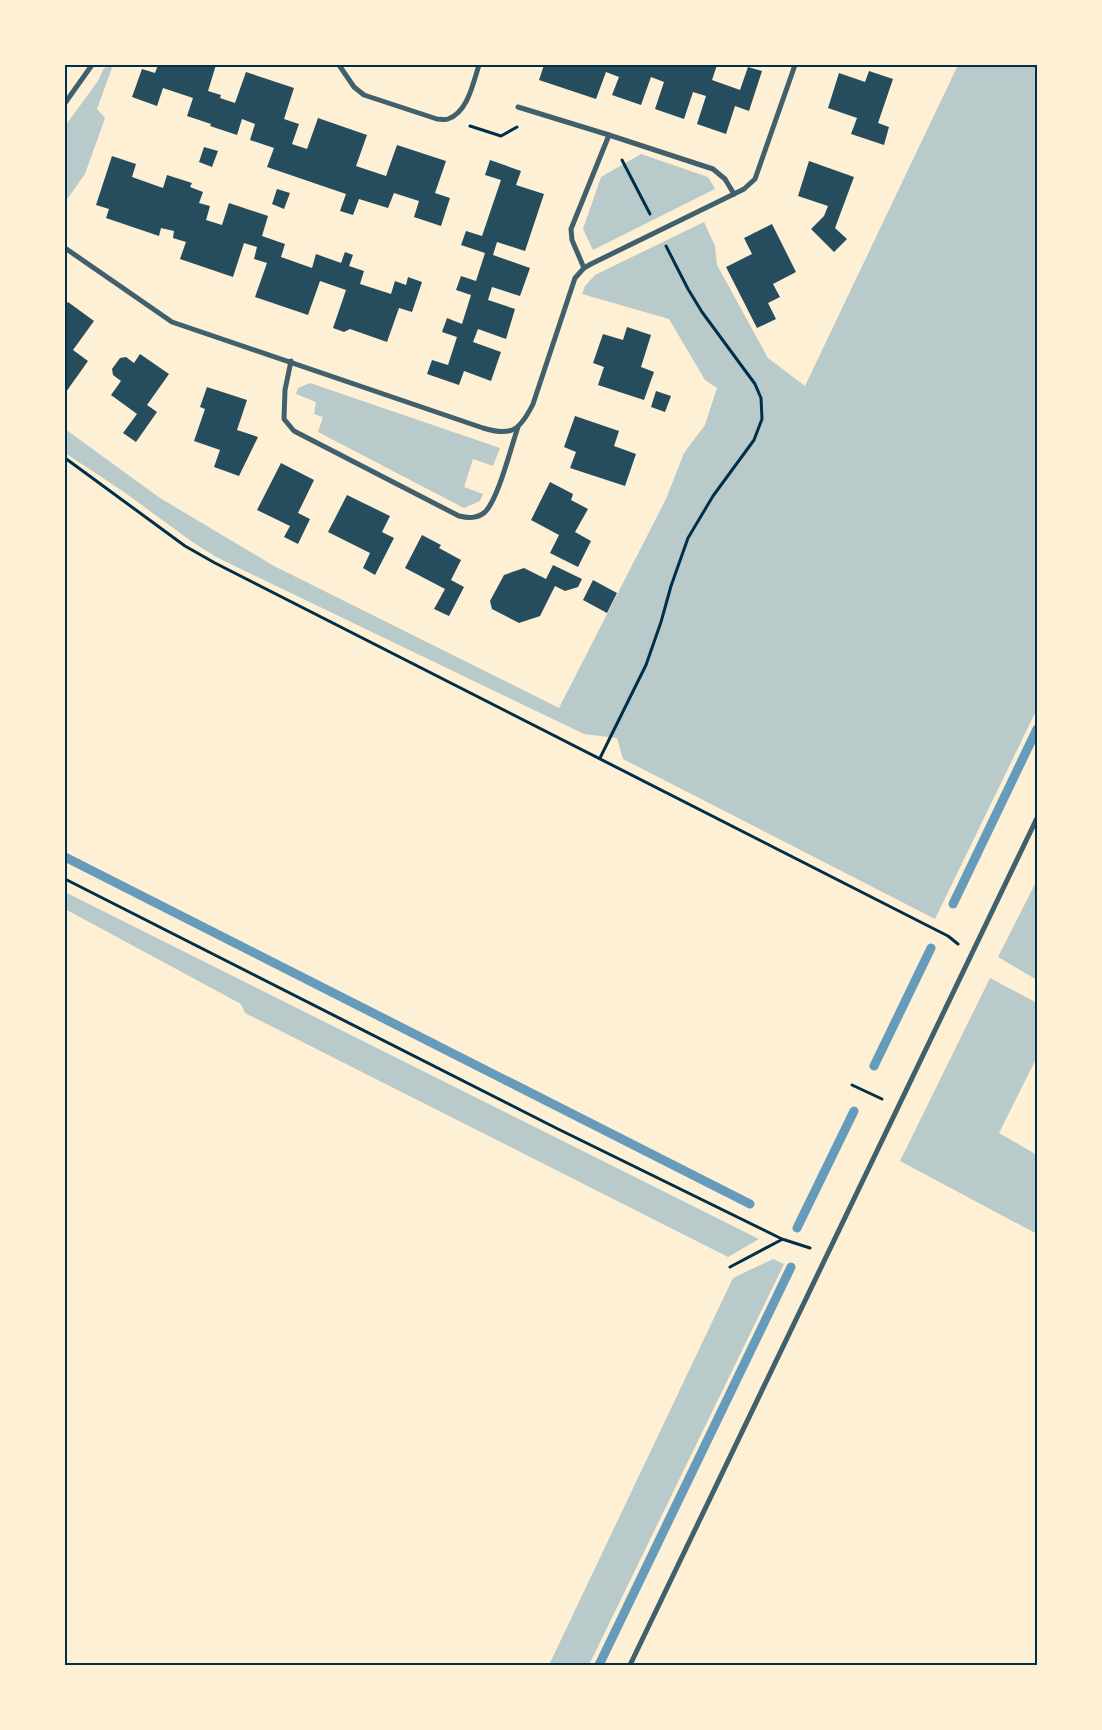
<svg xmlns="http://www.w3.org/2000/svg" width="1102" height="1730" viewBox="0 0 1102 1730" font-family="Roboto,sans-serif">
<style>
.green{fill:#b9caca}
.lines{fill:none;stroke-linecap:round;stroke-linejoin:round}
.stream{stroke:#669bbc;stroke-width:9}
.building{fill:#264d5e}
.path{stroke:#003049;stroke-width:3}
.minor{stroke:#3f606c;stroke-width:5}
.neatline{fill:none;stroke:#003049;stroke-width:2}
</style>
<rect width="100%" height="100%" fill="#fdf0d5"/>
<g class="green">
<polygon points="113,65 97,109 105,118 85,174 65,202 65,126 98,81 104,68"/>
<polygon points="958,65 1037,65 1037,709 935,919 623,759 617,738 584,734 216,557 191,541 124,492 65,453 65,429 160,498 274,566 559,708 666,499 684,453 705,425 717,388 705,380 669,319 582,294 585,286 595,275 704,222 715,246 717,265 768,358 805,386"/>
<polygon points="641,154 708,177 715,189 593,250 583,229 601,177"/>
<polygon points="310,383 500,448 493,466 473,459 464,487 483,494 480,501 464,508 318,432 323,417 314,414 316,402 296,394 298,388"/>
<polygon points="1037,880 1037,980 998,957"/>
<polygon points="65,892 759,1239 728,1257 245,1013 241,1004 65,909"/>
<polygon points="990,978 1037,1003 1037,1057 999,1133 1037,1155 1037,1234 900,1161"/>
<polygon points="773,1259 784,1264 589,1665 549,1665 733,1278"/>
</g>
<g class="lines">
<g class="stream">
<polyline points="65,857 750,1204"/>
<polyline points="953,904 1037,729"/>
<polyline points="874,1066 931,948"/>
<polyline points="797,1228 854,1111"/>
<polyline points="599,1665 791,1267"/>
</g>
</g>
<g class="building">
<polygon points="158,65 216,65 208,91 221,95 220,98 235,103 246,72 294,88 284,119 299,124 292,144 307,149 318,118 367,135 356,166 386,176 397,145 446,161 435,193 450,198 441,226 414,217 419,201 394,193 388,208 359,199 353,215 340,211 346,194 267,167 274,148 250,140 255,124 242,119 237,135 210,126 211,124 187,116 193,98 163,88 157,106 132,97 142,69 155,73"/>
<polygon points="544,65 717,65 712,80 740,90 748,67 762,71 749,111 735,106 726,134 697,124 706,96 693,92 684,119 655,109 664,82 651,77 641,105 612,95 619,77 606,72 596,99 539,80"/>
<polygon points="869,71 893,79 878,123 889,127 884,145 851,134 857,118 828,108 839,73 865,82"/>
<polygon points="204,147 218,151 212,167 199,162"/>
<polygon points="112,156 136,164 132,177 163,188 167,175 192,183 190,187 203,192 199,203 210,206 206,220 222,225 229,203 268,216 262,236 285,244 281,257 312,268 316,254 341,263 345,252 353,255 349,266 364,271 360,284 391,294 395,281 406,285 408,277 422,282 412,312 399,308 387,342 350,329 344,332 333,328 346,290 320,281 308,315 255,297 267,263 254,259 257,247 244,243 233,277 180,259 186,242 173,238 174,231 161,228 159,236 106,218 109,209 96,205"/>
<polygon points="490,160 521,171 516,185 544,194 525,251 497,242 493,255 530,268 520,296 492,287 488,300 515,309 506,339 478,329 473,342 501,352 491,381 464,371 459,385 427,374 432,360 448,365 457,337 442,332 447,318 462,324 471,295 456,290 461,276 476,281 485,253 461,245 466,231 482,236 501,180 485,175"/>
<polygon points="809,161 854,177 835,228 847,239 834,252 811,229 824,216 828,206 798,196"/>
<polygon points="277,189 290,193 284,209 272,204"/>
<polygon points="772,224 796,272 773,284 780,297 768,303 776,319 757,328 726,267 752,254 744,238"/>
<polygon points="68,302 94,321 73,350 88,361 66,392 65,305"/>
<polygon points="627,327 651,335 641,367 654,372 644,400 598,385 604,367 593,363 603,334 623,340"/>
<polygon points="140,354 169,374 147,405 157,412 136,442 123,433 137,414 111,395 121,381 113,375 112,369 120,358 126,357 134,363"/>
<polygon points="207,387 247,400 237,430 258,437 239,476 214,467 220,450 194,441 205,409 200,407"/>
<polygon points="656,391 671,396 665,412 651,407"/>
<polygon points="575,416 619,431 614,446 636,454 625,486 570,468 576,452 564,447"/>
<polygon points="281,463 314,480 298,513 310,519 298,544 284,537 290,526 257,510"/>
<polygon points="550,482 573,494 571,500 588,509 575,532 591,541 578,567 550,553 559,535 531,520"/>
<polygon points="347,495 390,516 382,532 394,538 375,575 363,568 370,553 328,532"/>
<polygon points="422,535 441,545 439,548 461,560 451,580 464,587 449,616 434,609 445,589 405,568"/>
<polygon points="553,565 582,579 578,587 565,591 555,586 540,616 519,623 492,609 490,601 504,575 524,568 546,579"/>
<polygon points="593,580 617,593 607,613 583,600"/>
</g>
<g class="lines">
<g class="path">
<polyline points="470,126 501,136 517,127"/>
<polyline points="622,160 650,214"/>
<polyline points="65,458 185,546 215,563 948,936 958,944"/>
<polyline points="600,758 646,665 661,622 671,586 688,538 713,496 754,440 762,419 761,398 755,384 702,312 688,289 666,246"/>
<polyline points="65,879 556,1128 782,1239 810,1248"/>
<polyline points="852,1085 882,1099"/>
<polyline points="730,1267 781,1240"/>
</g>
<g class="minor">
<path d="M339,65L354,87L364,95L437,119C440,119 445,120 448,119C468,112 473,83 479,65"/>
<polyline points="65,103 92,65"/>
<polyline points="518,107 609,135 713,169 725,179 734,194"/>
<path d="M65,248L172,322L483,428C512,437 520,430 533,404L575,278L584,268L591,264L734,194L744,189L755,179L795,65"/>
<polyline points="584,268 572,240 571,229 609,135"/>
<path d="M291,361L285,390L284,419L294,431L459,516C468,518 477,519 485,512C498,500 511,447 518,427"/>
<polyline points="630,1665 1037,818"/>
</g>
</g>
<rect width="1102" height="1730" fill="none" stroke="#fdf0d5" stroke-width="132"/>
<rect x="66" y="66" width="970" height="1598" class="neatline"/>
</svg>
